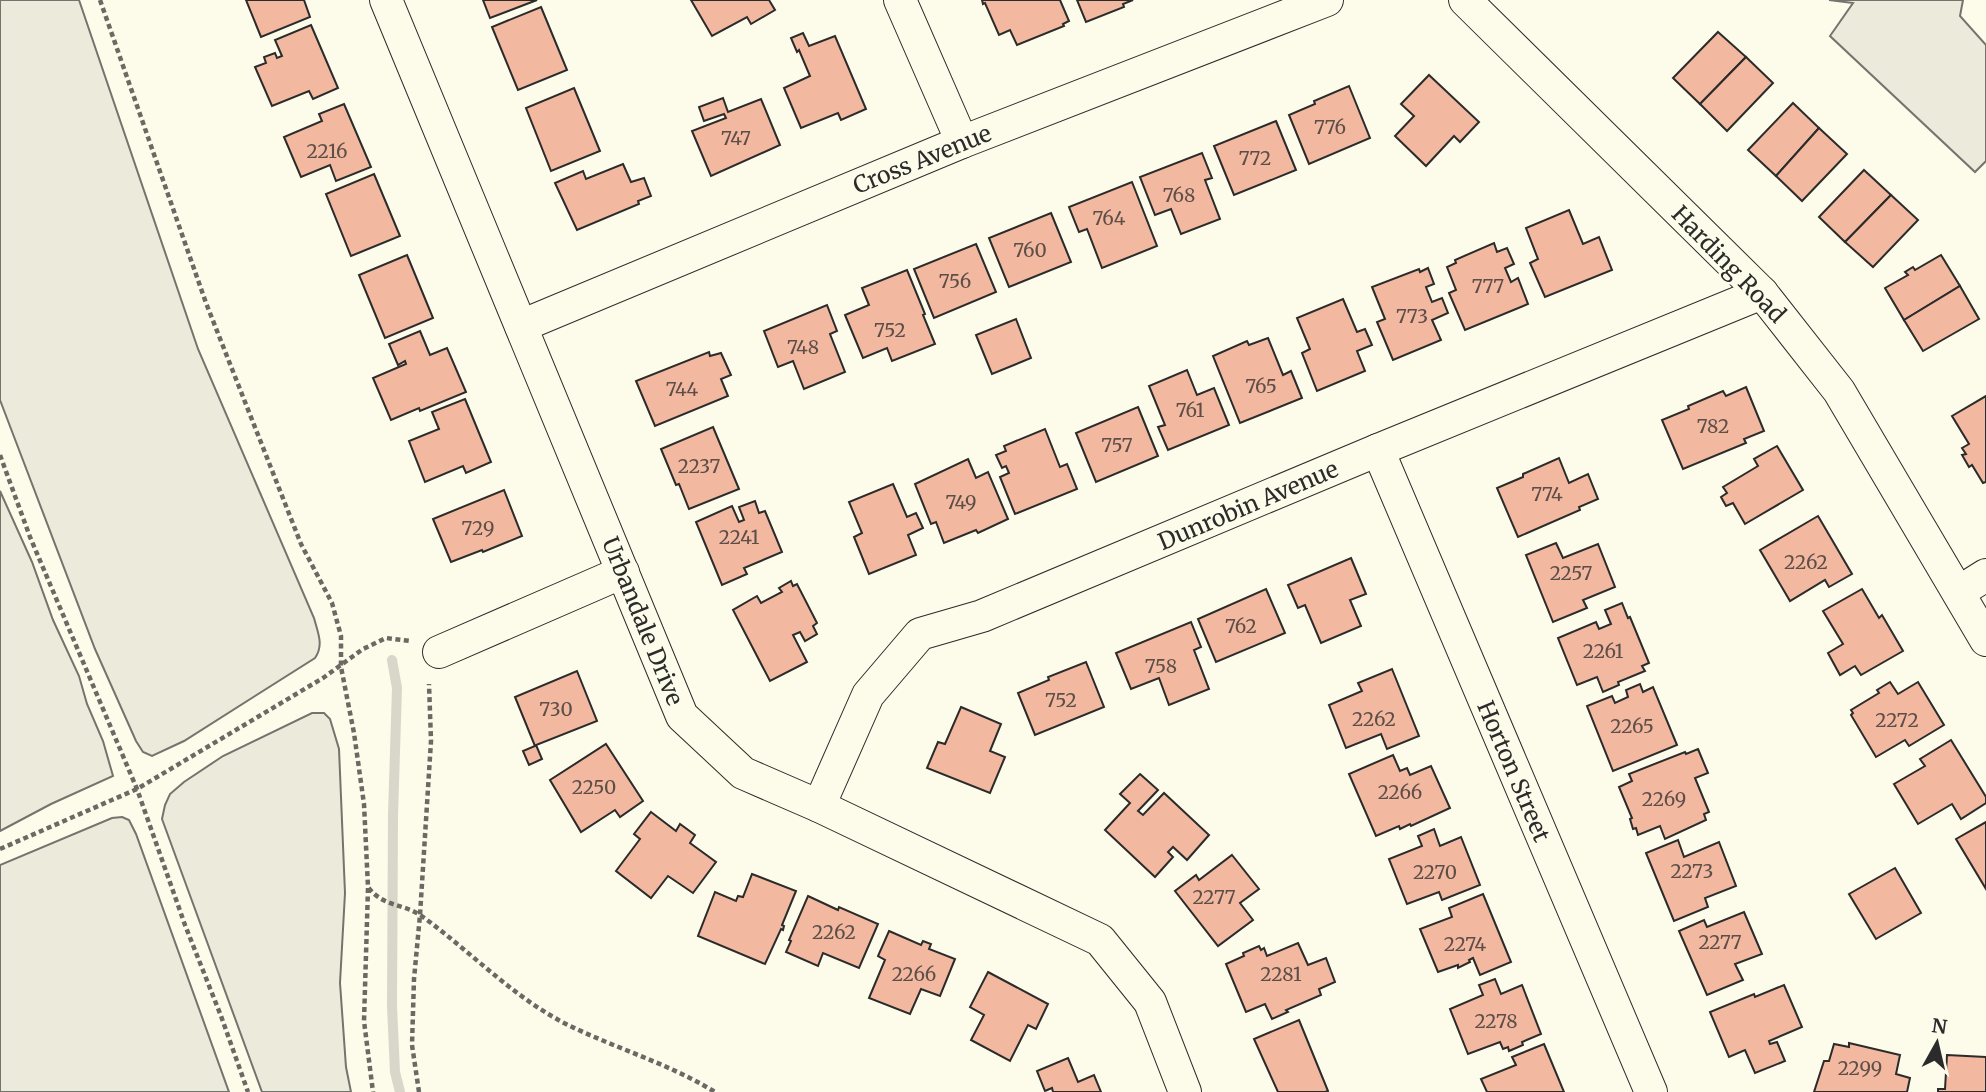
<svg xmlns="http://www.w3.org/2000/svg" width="1986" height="1092" viewBox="0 0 1986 1092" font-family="Merriweather,serif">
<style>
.green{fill:#ecebdb;stroke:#74746e;stroke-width:2}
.parking{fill:#eceadb;stroke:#74746e;stroke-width:2}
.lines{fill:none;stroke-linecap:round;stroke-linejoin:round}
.stream{stroke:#d8d7c9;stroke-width:10}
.building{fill:#f2b8a0;stroke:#2b2b2b;stroke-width:2}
.street-casing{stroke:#2b2b2b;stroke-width:34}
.path{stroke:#6a6964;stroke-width:4.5;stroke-dasharray:5 3.5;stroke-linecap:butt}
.street{stroke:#fdfbea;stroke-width:32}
.labels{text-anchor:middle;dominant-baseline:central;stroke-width:5;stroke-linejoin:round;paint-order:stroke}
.number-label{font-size:19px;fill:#5d4e48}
.street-label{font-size:23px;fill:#2b2b2b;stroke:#fdfbea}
</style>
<rect width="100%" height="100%" fill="#fdfbea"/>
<g class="green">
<path d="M0,0H79L198,349L314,618C318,633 324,645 315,658L184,741L152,756L143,752L136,741L95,649L0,400Z"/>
<polygon points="0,491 32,562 53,620 79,676 87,704 103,741 113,776 51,804 0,831"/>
<polygon points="312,713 324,713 330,719 339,749 345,893 340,983 346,1067 351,1092 262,1092 162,819 165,805 170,794 184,782 223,756"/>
<polygon points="122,817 129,820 136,834 229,1092 0,1092 0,865 112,818"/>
</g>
<polygon class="parking" points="1829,0 1963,0 1960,16 1986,45 1986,161 1975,172 1830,36 1853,3"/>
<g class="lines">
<polyline class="stream" points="392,660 397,688 393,815 392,1006 395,1072 400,1092"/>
</g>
<g class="building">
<polygon points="246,0 304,0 310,17 261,37"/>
<polygon points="483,0 537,0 490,18"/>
<polygon points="691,0 769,0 775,10 751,24 747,17 712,36"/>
<polygon points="982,0 1060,0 1069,21 1063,24 1064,26 1017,45 1010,30 999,35 985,3 983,4"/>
<polygon points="1077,0 1133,0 1123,4 1124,7 1086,22"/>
<polygon points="541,7 567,70 518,90 492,27"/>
<polygon points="311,25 338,88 313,99 309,91 272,106 255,67 266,63 264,57 275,53 277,58 282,56 275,40"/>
<polygon points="1718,32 1746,57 1700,104 1673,78"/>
<polygon points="803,33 809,46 835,36 866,109 841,120 838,113 801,128 784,88 810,76 799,50 797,52 791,38"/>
<polygon points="1746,57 1773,83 1727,131 1700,104"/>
<polygon points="1429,75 1479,122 1460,142 1454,136 1426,166 1395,136 1414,116 1401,104"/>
<polygon points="1349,86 1370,138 1309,164 1289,115 1315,104 1314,101"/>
<polygon points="574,88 600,151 551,171 526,108"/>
<polygon points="723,98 728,112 761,99 780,145 711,176 692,131 726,118 724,114 704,121 699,107"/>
<polygon points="1793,103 1819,128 1776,176 1748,150"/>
<polygon points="344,104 371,167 336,181 330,165 301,177 284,137 322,121 319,114"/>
<polygon points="1276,121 1296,170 1234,195 1214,146"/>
<polygon points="1819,128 1847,154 1802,201 1776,176"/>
<polygon points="1202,153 1212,178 1205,180 1220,219 1181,234 1171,209 1155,215 1140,177"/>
<polygon points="623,164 631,182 644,178 651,196 638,201 639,204 577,230 555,183 583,171 586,179"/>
<polygon points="1864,170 1891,195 1845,242 1819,217"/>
<polygon points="374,174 400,236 351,256 326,194"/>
<polygon points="1132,182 1157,246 1102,268 1087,229 1079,232 1069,207"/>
<polygon points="1891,195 1918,220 1873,267 1845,242"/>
<polygon points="1569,210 1583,244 1599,237 1612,270 1545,297 1530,263 1538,259 1526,228"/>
<polygon points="1051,213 1071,262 1009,287 989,238"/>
<polygon points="1494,243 1497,252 1507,248 1514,264 1505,268 1511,282 1518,278 1528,304 1465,330 1449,293 1456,290 1447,267 1456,263 1455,260"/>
<polygon points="976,244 996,292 934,318 914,269"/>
<polygon points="407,255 433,318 385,338 359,275"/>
<polygon points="1941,255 1960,286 1904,320 1885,288 1908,275 1905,272 1913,267 1915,270"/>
<polygon points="1428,268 1434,284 1426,287 1432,302 1442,298 1448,313 1432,320 1441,340 1393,360 1377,322 1385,319 1372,287 1419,269 1420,272"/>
<polygon points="907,270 925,314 923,315 935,344 892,361 887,348 863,358 845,315 869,305 862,288"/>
<polygon points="1960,286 1979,319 1923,351 1904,320"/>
<polygon points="1343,299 1357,332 1365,329 1372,345 1357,351 1365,371 1317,391 1302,353 1310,349 1297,318"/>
<polygon points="827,305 837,331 830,334 845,372 804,389 793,361 778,367 764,331"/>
<polygon points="1016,319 1031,358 992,374 976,335"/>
<polygon points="420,331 430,355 447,348 466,392 420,411 419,408 391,420 373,378 406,364 405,361 398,365 389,344"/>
<polygon points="1268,338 1283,375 1291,371 1302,398 1240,423 1213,356 1247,341 1249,345"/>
<polygon points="709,352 710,356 721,353 731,375 721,379 728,396 655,426 636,381"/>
<polygon points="1187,370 1197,395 1214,388 1229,425 1168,450 1158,427 1165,425 1149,386"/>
<polygon points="1746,387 1764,431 1744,439 1746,443 1683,469 1662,420 1689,409 1688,406 1723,391 1726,396"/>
<polygon points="1986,396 1986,482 1983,483 1972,465 1969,467 1962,455 1966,454 1962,448 1969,444 1952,416"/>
<polygon points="465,399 491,462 466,473 463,466 425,482 409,441 439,429 432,412"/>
<polygon points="1138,407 1158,456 1096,482 1076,433"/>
<polygon points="713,427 739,489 689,509 679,484 676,485 661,449"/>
<polygon points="1045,429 1060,467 1067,464 1077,489 1015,514 1000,477 1009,473 1006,466 1002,468 996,455 1006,451 1004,446"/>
<polygon points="1777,446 1803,490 1745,524 1733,503 1726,506 1721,497 1727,493 1723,487 1758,466 1754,459"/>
<polygon points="1559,458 1569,483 1588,474 1598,499 1579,507 1580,510 1518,537 1497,488 1523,477 1523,474"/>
<polygon points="968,459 976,478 988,472 1008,519 978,533 976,530 944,543 936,522 931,524 915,484"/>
<polygon points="893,484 907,517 916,513 923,528 908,535 916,555 869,574 854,537 862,533 849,502"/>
<polygon points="504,490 522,536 483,552 482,550 451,562 433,519"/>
<polygon points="755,501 759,513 765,511 782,552 744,568 747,574 722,585 696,522 732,506 739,522 744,520 739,507"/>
<polygon points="1818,516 1852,574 1829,587 1825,580 1790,601 1760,550"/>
<polygon points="1556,543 1563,558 1598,544 1615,587 1583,600 1587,608 1553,622 1526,555"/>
<polygon points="1351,558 1366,594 1350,600 1361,626 1321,643 1305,605 1298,608 1288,585"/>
<polygon points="791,581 793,586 797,584 817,623 813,626 817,634 805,641 800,632 793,635 807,662 770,681 733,610 757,596 761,603 782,592 779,588"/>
<polygon points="1266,589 1285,633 1216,662 1198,619"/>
<polygon points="1862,589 1879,618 1882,615 1903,651 1861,675 1855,666 1840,675 1828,653 1843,644 1823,611"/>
<polygon points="1622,603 1628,618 1630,617 1649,663 1642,666 1645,671 1618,682 1619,685 1603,692 1597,677 1577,685 1558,638 1596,622 1599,629 1611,624 1605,610"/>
<polygon points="1191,622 1201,647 1194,650 1209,689 1169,705 1159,678 1131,689 1116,653"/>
<polygon points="1086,662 1104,707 1035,735 1018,693 1049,680 1048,677"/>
<polygon points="1392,669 1419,736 1387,749 1381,734 1346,748 1329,705 1362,691 1358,683"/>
<polygon points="577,671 597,721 536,745 542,759 529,765 523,751 535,746 515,697"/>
<polygon points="1890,682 1898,694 1918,682 1944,725 1909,746 1905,740 1876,757 1851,715 1853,713 1851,710 1879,693 1877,690"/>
<polygon points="1640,684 1643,692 1653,687 1677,745 1613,771 1587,706 1612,696 1615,703 1628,697 1626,690"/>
<polygon points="961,707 1001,724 990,751 1005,757 990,793 927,768 938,742 945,744"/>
<polygon points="1951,740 1986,797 1986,803 1961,819 1952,804 1918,824 1894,784 1925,766 1920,759"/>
<polygon points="606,744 643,801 620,817 615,810 581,832 550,780"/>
<polygon points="1698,749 1708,773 1695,778 1709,812 1704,814 1706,820 1665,839 1660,826 1638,835 1636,828 1633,829 1630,819 1632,818 1619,787 1632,781 1629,774 1685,752 1686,754"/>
<polygon points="1393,755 1400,771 1407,768 1410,775 1431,766 1450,808 1411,826 1410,824 1400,829 1399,826 1376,836 1349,774"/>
<polygon points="1140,774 1158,790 1138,811 1143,815 1164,793 1209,835 1187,860 1173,847 1168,852 1173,857 1155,877 1105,830 1130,803 1120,794"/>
<polygon points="651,812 676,831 680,824 695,835 690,843 716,862 693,893 668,876 651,898 616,871 640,839 634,834"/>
<polygon points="1986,822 1986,889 1956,839"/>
<polygon points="1434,829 1440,846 1461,837 1480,885 1442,900 1439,892 1407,904 1389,859 1422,846 1418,836"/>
<polygon points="1678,840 1684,857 1719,842 1736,886 1705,898 1708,907 1674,921 1646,853"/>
<polygon points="1232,855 1259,889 1240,903 1253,920 1218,946 1175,891 1196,875 1199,880"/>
<polygon points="1895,868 1921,913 1876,939 1849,894"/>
<polygon points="752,874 796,891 782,925 784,926 783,930 781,929 765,964 698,936 715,892 736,901 738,896 743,897"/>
<polygon points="1483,894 1511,962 1480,975 1473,958 1469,960 1470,962 1458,968 1458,965 1438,972 1420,929 1452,917 1449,908"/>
<polygon points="808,896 838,910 839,907 878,924 859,968 823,953 818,966 786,952 791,941 789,940"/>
<polygon points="1744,912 1762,954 1735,964 1743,980 1707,995 1679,931 1704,920 1707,927"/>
<polygon points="889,931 921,945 923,941 931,944 929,949 955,959 940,996 921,989 910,1014 869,998 885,960 878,956"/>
<polygon points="1298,943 1308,965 1326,958 1335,982 1319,989 1321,995 1286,1010 1288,1012 1272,1019 1265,1004 1246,1012 1226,964 1244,956 1243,953 1259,946 1261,950 1264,948 1267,956"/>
<polygon points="988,972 1048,1004 1036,1029 1028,1025 1010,1061 971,1040 984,1015 970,1007"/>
<polygon points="1495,979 1501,994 1522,985 1541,1034 1522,1042 1523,1045 1509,1051 1508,1047 1503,1049 1500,1042 1468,1054 1450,1009 1483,995 1479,985"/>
<polygon points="1784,985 1802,1027 1769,1041 1770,1044 1777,1042 1785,1061 1755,1073 1745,1050 1729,1057 1710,1012 1754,994 1755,997"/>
<polygon points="1299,1020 1328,1091 1325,1092 1278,1092 1254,1039"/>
<polygon points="1849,1043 1900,1055 1896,1074 1910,1078 1907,1092 1814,1092 1824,1061 1829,1061 1834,1044 1849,1047"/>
<polygon points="1544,1044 1564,1092 1487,1092 1481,1079 1516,1065 1512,1057"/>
<polygon points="1947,1055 1986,1057 1986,1092 1938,1092 1938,1089 1945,1089"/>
<polygon points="1068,1058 1078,1082 1094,1075 1101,1092 1053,1092 1052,1088 1045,1091 1037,1071"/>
</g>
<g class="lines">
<g class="street-casing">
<g id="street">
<polyline points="386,0 682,716 743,773 819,806 1100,940 1150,1002 1185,1092"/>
<polyline points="900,0 962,142"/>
<polyline points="1465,0 1762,293 1839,391 1986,640"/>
<polyline points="521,326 962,142 1327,0"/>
<polyline points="1378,450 1651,1092"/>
<polyline points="1959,592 1986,575"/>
<polyline points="439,652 623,572"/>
<polyline points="819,806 868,695 920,634 982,616 1378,450 1762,293"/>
</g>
</g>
<g class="path">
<path d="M100,0L206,303L301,544L332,603L341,636V667L354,733L364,804L368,887C384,908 402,902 423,917C471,952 511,995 564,1023C614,1048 668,1063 715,1092"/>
<polyline points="0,455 30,537 137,789 185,925 221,1016 248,1092"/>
<polyline points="0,849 137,789 323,678 363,649 386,638 410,641"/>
<polyline points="368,888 364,1021 373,1092"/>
<polyline points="419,1092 412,1045 414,979 420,915 431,741 429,684"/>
</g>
<use href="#street" class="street"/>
</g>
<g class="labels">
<g class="number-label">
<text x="1330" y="127">776</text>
<text x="736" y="138">747</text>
<text x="327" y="151">2216</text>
<text x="1255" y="158">772</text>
<text x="1179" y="195">768</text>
<text x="1109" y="218">764</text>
<text x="1030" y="250">760</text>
<text x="955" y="281">756</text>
<text x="1488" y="286">777</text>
<text x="1412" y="316">773</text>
<text x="890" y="330">752</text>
<text x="803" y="347">748</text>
<text x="1261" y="386">765</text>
<text x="682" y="389">744</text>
<text x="1190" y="410">761</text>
<text x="1713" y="426">782</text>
<text x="1117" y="445">757</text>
<text x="699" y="466">2237</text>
<text x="1547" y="494">774</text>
<text x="961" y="502">749</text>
<text x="478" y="528">729</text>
<text x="739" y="537">2241</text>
<text x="1806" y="562">2262</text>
<text x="1571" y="573">2257</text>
<text x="1241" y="626">762</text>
<text x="1603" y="651">2261</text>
<text x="1161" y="666">758</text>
<text x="1061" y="700">752</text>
<text x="556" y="709">730</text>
<text x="1374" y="719">2262</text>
<text x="1897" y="720">2272</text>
<text x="1632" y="726">2265</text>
<text x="594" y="787">2250</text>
<text x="1400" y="792">2266</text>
<text x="1664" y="799">2269</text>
<text x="1692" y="871">2273</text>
<text x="1435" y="872">2270</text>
<text x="1214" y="897">2277</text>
<text x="834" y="932">2262</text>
<text x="1720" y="942">2277</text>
<text x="1465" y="944">2274</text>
<text x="914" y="974">2266</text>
<text x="1281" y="974">2281</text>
<text x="1496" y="1021">2278</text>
<text x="1860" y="1068">2299</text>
</g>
<g class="street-label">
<text transform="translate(922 159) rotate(-22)">Cross Avenue</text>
<text transform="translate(1729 264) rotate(46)">Harding Road</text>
<text transform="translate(1248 505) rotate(-23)">Dunrobin Avenue</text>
<text transform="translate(643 621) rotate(68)">Urbandale Drive</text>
<text transform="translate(1514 771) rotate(67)">Horton Street</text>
</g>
</g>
<g transform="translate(1937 1043) rotate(8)" stroke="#fdfbea" stroke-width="5" paint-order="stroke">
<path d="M0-5L12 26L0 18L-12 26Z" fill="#2b2b2b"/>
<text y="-10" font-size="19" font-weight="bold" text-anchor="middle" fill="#2b2b2b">N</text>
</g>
</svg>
